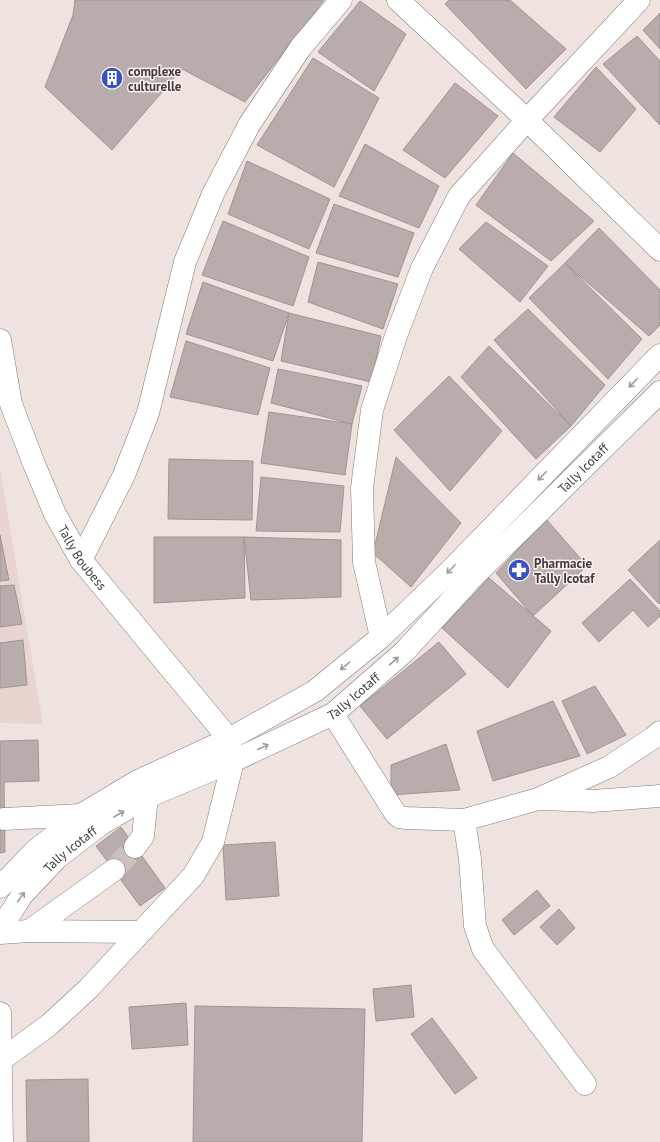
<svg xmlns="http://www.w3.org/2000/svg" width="660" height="1142" viewBox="0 0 660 1142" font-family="'PT Sans',sans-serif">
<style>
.built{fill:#e9d5d0}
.building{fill:#b8adab;stroke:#9e9491}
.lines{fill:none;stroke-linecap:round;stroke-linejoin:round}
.minor-tunnel{stroke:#ccc1bf;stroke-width:22;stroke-dasharray:22 11;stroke-linecap:butt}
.minor-casing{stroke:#847a77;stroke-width:23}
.minor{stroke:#fff;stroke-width:22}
.oneway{stroke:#a09d9c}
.labels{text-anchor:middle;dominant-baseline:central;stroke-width:3;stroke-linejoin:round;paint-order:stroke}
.poi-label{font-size:13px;font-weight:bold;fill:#403b3a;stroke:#fcf1ee;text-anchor:start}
.street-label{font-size:13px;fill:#403b3a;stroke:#fcf1ee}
</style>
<rect width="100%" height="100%" fill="#efe3e0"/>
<polygon class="built" points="0,468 43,724 0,723"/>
<g class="building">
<polygon points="75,0 324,0 245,102 182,69 112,150 45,87 73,15"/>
<polygon points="449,0 510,0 566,49 526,89 445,4"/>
<polygon points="360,1 406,34 374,91 318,52"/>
<polygon points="660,13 660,49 643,30"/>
<polygon points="637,36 660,61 660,125 603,64"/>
<polygon points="313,58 379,98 334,187 257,145"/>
<polygon points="596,67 636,109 600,152 554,117"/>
<polygon points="455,83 498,116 445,178 403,150"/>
<polygon points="365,144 439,186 419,228 339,196"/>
<polygon points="513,153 594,221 551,261 476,205"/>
<polygon points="247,161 330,199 309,249 228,214"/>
<polygon points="334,204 414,233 398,277 316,253"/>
<polygon points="223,221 309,257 293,306 202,275"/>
<polygon points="486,222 548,266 520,302 459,249"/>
<polygon points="599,228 660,290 660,325 649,336 565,263"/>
<polygon points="318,262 398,284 383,329 308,302"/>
<polygon points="565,263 642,339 608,379 529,298"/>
<polygon points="203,282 289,313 273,361 186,334"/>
<polygon points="528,309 605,385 571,426 494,340"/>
<polygon points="289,313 381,336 371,382 281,361"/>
<polygon points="186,341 270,368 258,415 170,397"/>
<polygon points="489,346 571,426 536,459 461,377"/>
<polygon points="278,369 362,386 352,424 271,403"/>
<polygon points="449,376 502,431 450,491 394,430"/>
<polygon points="269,412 352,424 345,475 261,463"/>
<polygon points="396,457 461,523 411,587 373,553"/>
<polygon points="169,459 253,461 252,520 168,519"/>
<polygon points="261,477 344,486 340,532 256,531"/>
<polygon points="546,519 587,566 533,616 496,573"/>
<polygon points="0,535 9,580 0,581"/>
<polygon points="154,537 244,537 245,598 154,603"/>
<polygon points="244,537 341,540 341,597 251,600"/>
<polygon points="660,540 660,603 659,604 628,570"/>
<polygon points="489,578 551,631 508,688 442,628"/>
<polygon points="630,579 660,611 660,616 648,627 633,610 599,642 582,623"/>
<polygon points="14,585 22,624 0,627 0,586"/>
<polygon points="23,640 27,685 0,688 0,643"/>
<polygon points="439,642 466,674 387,739 360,706"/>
<polygon points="595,686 626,735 587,754 562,701"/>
<polygon points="553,701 580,756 493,781 477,731"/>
<polygon points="38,740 39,781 4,782 5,852 0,853 0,741"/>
<polygon points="446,744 460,790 391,795 391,765"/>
<polygon points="121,827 165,888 140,906 96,846"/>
<polygon points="275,842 279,896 226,900 223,845"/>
<polygon points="537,890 550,906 514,935 502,920"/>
<polygon points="559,909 575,928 557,945 540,927"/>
<polygon points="411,985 414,1017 376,1021 373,989"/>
<polygon points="186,1003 188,1045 132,1049 129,1007"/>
<polygon points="195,1006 365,1009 362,1142 193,1142"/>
<polygon points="432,1018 477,1078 455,1094 411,1034"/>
<polygon points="88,1079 89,1142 27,1142 26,1080"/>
</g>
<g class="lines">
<polyline class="minor-tunnel" points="114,870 135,847"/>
<g class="minor-casing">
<g id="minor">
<polyline points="398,0 527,120 660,250"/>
<path id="s1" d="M0,340L11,404L34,464L55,514L81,560L229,739L233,761L213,842L193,876L88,989L49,1025L1,1060"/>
<polyline points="81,560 124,475 148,413 185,262 213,194 249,125 301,47 341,0"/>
<polyline points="381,637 364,562 362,488 372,410 396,336 422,268 459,196 527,120 639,0"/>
<polyline points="333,714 395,813 399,817 406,818 464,820 538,799 609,767 653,738 660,732"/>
<polyline points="543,799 593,801 660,796"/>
<polyline points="4,819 81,815"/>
<polyline points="464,820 470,859 475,926 483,949 585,1084"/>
<polyline points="135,847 143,836 147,797 142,787"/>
<polyline points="0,887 36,850 81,815 138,781 229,739 315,691 381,637 449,572 660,355"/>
<path id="s2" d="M0,930L22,895L57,858L101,824L147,797L233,761L333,714L404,652L470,580L660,392"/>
<polyline points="29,931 114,870"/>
<polyline points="0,933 29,931 141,932"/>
<polyline points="0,1013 2,1142"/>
</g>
</g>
<use href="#minor" class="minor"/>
</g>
<defs><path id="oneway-shaft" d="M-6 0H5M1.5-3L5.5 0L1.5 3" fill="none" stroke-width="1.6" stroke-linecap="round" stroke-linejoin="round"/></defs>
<g class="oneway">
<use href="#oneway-shaft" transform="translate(633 383) rotate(134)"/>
<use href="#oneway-shaft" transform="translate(542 476) rotate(134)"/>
<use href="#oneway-shaft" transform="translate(451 569) rotate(135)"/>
<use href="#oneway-shaft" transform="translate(394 661) rotate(-41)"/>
<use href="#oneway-shaft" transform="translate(345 666) rotate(140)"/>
<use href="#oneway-shaft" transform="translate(263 747) rotate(-25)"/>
<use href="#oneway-shaft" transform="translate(119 814) rotate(-30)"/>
<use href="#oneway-shaft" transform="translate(21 897) rotate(-54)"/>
</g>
<defs>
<g id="building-disc" transform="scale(1.15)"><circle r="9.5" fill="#3851c3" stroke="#fcf1ee"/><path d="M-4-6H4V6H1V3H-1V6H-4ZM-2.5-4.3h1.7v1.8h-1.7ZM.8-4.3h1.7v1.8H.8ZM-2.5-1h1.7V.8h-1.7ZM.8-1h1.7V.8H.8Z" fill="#fff"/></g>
<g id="pharmacy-disc" transform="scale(1.15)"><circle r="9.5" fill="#3851c3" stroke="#fcf1ee"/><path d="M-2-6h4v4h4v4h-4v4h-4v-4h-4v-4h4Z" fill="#fff"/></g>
</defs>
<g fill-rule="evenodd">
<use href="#building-disc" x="112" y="78"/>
<use href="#pharmacy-disc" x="519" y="570"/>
</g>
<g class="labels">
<g class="poi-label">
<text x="128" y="71">complexe<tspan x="128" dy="15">culturelle</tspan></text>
<text x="534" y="563">Pharmacie<tspan x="534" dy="15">Tally Icotaf</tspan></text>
</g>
<g class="street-label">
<text stroke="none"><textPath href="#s2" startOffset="756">Tally Icotaff</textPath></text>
<text stroke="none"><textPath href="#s1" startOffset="235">Tally Boubess</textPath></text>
<text stroke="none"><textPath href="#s2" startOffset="432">Tally Icotaff</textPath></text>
<text stroke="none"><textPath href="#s2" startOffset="108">Tally Icotaff</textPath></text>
</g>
</g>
</svg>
